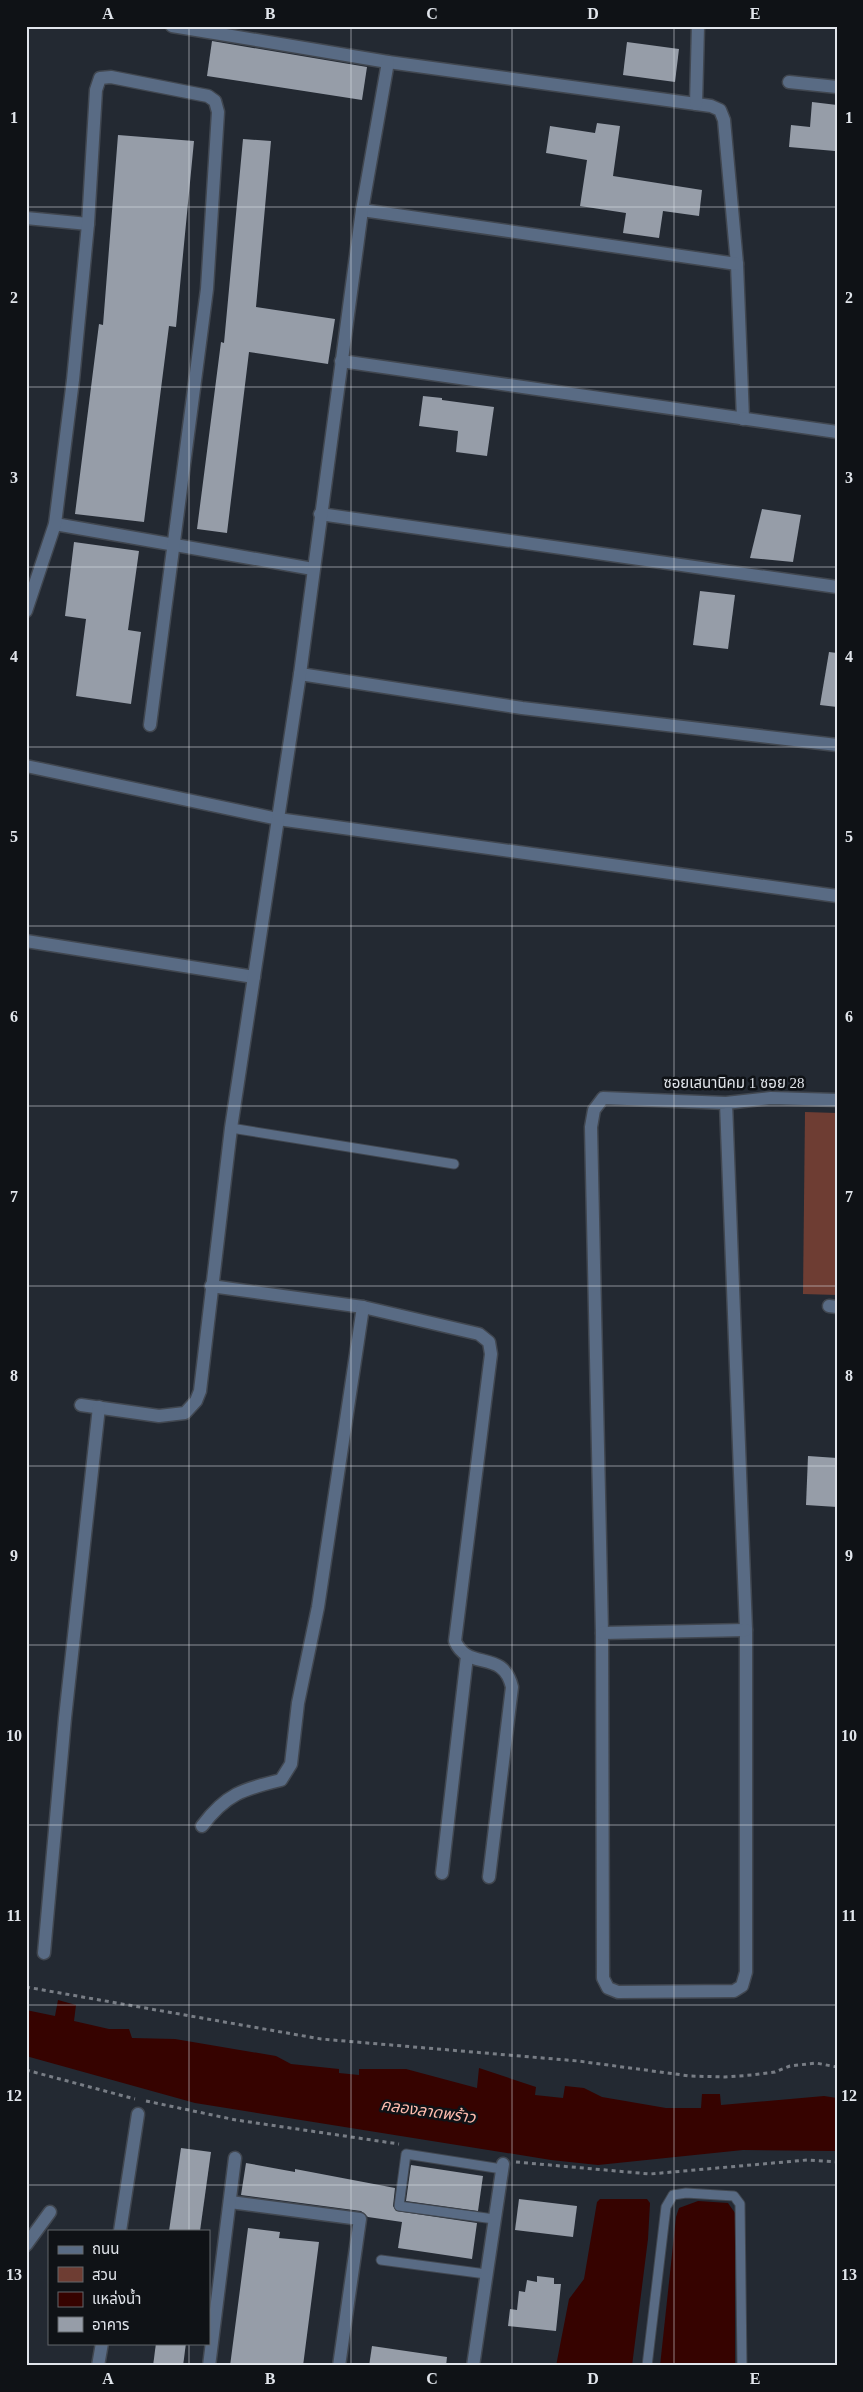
<svg xmlns="http://www.w3.org/2000/svg" width="863" height="2392" viewBox="0 0 863 2392" font-family="'Times New Roman','Noto Sans Thai',serif">
<style>
.green{fill:#6e3d33}
.water{fill:#360300}
.building{fill:#969da8}
.lines{fill:none;stroke-linecap:round;stroke-linejoin:round}
.service-casing{stroke:#414750;stroke-width:11}
.minor-casing{stroke:#414750;stroke-width:15}
.path{stroke:#787d85;stroke-width:3;stroke-dasharray:4 4;stroke-linecap:butt}
.service{stroke:#596b84;stroke-width:9}
.minor{stroke:#596b84;stroke-width:12}
.grid{fill:none;stroke:#e1e5eb;stroke-width:1;stroke-opacity:0.55}
.labels{text-anchor:middle;dominant-baseline:central;stroke-width:5;stroke-linejoin:round;paint-order:stroke}
.street-label{font-size:15px;fill:#e1e5eb;stroke:#0f1216}
.water-label{font-size:16px;font-style:italic;fill:#fdbbad;stroke:#0f1216}
.neatline{fill:none;stroke:#e1e5eb;stroke-width:2}
.grid-label{font-size:16px;text-anchor:middle;font-weight:bold;fill:#e1e5eb}
</style>
<rect width="100%" height="100%" fill="#232932"/>
<polygon class="green" points="805,1112 837,1113 837,1295 803,1294"/>
<g class="water">
<polygon points="58,2000 76,2005 74,2021 109,2029 129,2029 132,2038 175,2039 276,2056 291,2064 339,2069 339,2073 359,2075 359,2069 406,2069 477,2088 479,2068 536,2087 535,2095 563,2098 565,2086 584,2088 602,2097 666,2108 701,2108 702,2094 720,2094 721,2105 824,2096 837,2098 837,2151 743,2150 598,2165 551,2160 195,2103 26,2056 26,2010 55,2016"/>
<polygon points="600,2199 647,2199 650,2203 648,2239 632,2366 556,2366 569,2299 584,2279 597,2202"/>
<polygon points="698,2201 728,2203 735,2213 735,2366 660,2366 676,2217 679,2208"/>
</g>
<g class="building">
<polygon points="212,41 367,67 362,100 207,76"/>
<polygon points="627,42 679,49 675,82 623,75"/>
<polygon points="812,102 837,105 835,151 789,147 791,125 810,127"/>
<polygon points="597,123 620,126 613,176 702,190 699,216 663,211 659,238 623,233 626,213 580,206 587,160 546,153 550,126 595,133"/>
<polygon points="118,135 194,141 176,327 169,326 144,522 75,514 99,324 103,325"/>
<polygon points="243,139 271,141 256,307 335,319 328,364 249,352 227,533 197,529 221,342 224,343"/>
<polygon points="423,396 442,398 442,400 494,407 487,456 456,452 458,431 419,426"/>
<polygon points="762,509 801,515 793,562 750,558"/>
<polygon points="74,542 139,551 128,630 141,632 131,704 76,696 86,619 65,616"/>
<polygon points="700,591 735,595 728,649 693,645"/>
<polygon points="829,652 837,653 837,707 820,705"/>
<polygon points="808,1456 837,1458 837,1507 806,1505"/>
<polygon points="181,2148 211,2152 200,2231 169,2231"/>
<polygon points="246,2163 295,2172 295,2169 395,2188 393,2206 396,2211 477,2223 472,2259 398,2248 402,2222 368,2217 361,2211 241,2195"/>
<polygon points="411,2165 483,2176 478,2211 406,2201"/>
<polygon points="519,2199 577,2206 573,2237 515,2230"/>
<polygon points="248,2228 280,2232 279,2238 319,2242 303,2366 230,2366"/>
<polygon points="537,2276 554,2278 554,2284 561,2284 556,2331 508,2326 510,2309 517,2310 519,2291 525,2292 527,2280 537,2282"/>
<polygon points="156,2343 186,2343 183,2366 153,2366"/>
<polygon points="372,2346 447,2357 446,2366 369,2366"/>
</g>
<g class="lines">
<g class="service-casing">
<g id="service">
<polyline points="231,1128 454,1164"/>
<polyline points="494,2219 399,2206 406,2154 502,2169"/>
<polyline points="381,2260 486,2274"/>
<polyline points="647,2366 666,2207 673,2195 686,2193 734,2196 740,2204 742,2366"/>
</g>
</g>
<g class="minor-casing">
<g id="minor">
<polyline points="172,26 388,62 711,106 720,110 724,120 737,264 743,419"/>
<polyline points="789,82 837,87"/>
<polyline points="696,104 698,26"/>
<polyline points="362,210 737,264"/>
<polyline points="26,218 88,224"/>
<polyline points="341,361 837,432"/>
<polyline points="320,514 837,587"/>
<polyline points="55,524 313,569"/>
<polyline points="26,611 55,524 73,380 88,224 96,90 100,78 111,77 208,96 215,101 218,112 207,289 150,725"/>
<polyline points="300,674 522,708 837,745"/>
<polyline points="26,766 278,819 837,896"/>
<polyline points="26,941 254,977"/>
<polyline points="726,1103 746,1630 746,1972 742,1986 734,1991 618,1992 608,1988 603,1978 602,1633 591,1127 594,1110 603,1098 726,1103 771,1098 837,1100"/>
<path d="M211,1286L363,1307L479,1334L489,1342L491,1354L455,1641C468,1672 503,1648 512,1687L489,1877"/>
<polyline points="829,1306 837,1307"/>
<polyline points="81,1405 159,1416 185,1413 196,1401 200,1391 231,1128 300,674 362,210 388,62"/>
<polyline points="602,1633 746,1630"/>
<path d="M202,1826C226,1794 243,1789 281,1780L291,1764L298,1703L318,1607L363,1307"/>
<polyline points="442,1873 467,1656"/>
<polyline points="44,1953 65,1718 99,1407"/>
<polyline points="230,2202 360,2219 339,2366"/>
<polyline points="120,2231 138,2114"/>
<polyline points="26,2245 50,2212"/>
<polyline points="98,2366 102,2343"/>
<polyline points="209,2366 235,2158"/>
<polyline points="473,2366 503,2164"/>
</g>
</g>
<g class="path">
<polyline points="26,1987 321,2039 578,2061 690,2076 725,2077 752,2075 775,2072 790,2066 816,2063 837,2067"/>
<polyline points="26,2070 135,2099"/>
<polyline points="146,2101 236,2120 399,2144"/>
<polyline points="516,2162 650,2174 807,2160 837,2162"/>
</g>
<use href="#service" class="service"/>
<use href="#minor" class="minor"/>
</g>
<path class="grid" d="M189,26V2231M351,26V2366M512,26V2366M674,26V2366M26,207H837M26,387H837M26,567H837M26,747H837M26,926H837M26,1106H837M26,1286H837M26,1466H837M26,1645H837M26,1825H837M26,2005H837M26,2185H837M189,2343V2366"/>
<g class="labels">
<g class="street-label">
<text x="734" y="1083">ซอยเสนานิคม 1 ซอย 28</text>
</g>
<g class="water-label">
<text transform="translate(428 2111) rotate(8)">คลองลาดพร้าว</text>
</g>
</g>
<rect width="863" height="2392" fill="none" stroke="#0f1216" stroke-width="55"/>
<rect x="48" y="2230" width="162" height="115" fill="#0f1216" stroke="#63666b"/>
<rect x="58" y="2246" width="25" height="8" fill="#596b84" stroke="#63666b"/>
<text x="92" y="2254" font-size="15" fill="#e1e5eb">ถนน</text>
<rect x="58" y="2267" width="25" height="15" fill="#6e3d33" stroke="#63666b"/>
<text x="92" y="2280" font-size="15" fill="#e1e5eb">สวน</text>
<rect x="58" y="2292" width="25" height="15" fill="#360300" stroke="#63666b"/>
<text x="92" y="2304" font-size="15" fill="#e1e5eb">แหล่งน้ำ</text>
<rect x="58" y="2317" width="25" height="15" fill="#969da8" stroke="#63666b"/>
<text x="92" y="2330" font-size="15" fill="#e1e5eb">อาคาร</text>
<rect x="28" y="28" width="808" height="2336" class="neatline"/>
<g class="grid-label">
<text x="108" y="19">A</text>
<text x="270" y="19">B</text>
<text x="432" y="19">C</text>
<text x="593" y="19">D</text>
<text x="755" y="19">E</text>
<text x="14" y="123">1</text>
<text x="849" y="123">1</text>
<text x="14" y="303">2</text>
<text x="849" y="303">2</text>
<text x="14" y="483">3</text>
<text x="849" y="483">3</text>
<text x="14" y="662">4</text>
<text x="849" y="662">4</text>
<text x="14" y="842">5</text>
<text x="849" y="842">5</text>
<text x="14" y="1022">6</text>
<text x="849" y="1022">6</text>
<text x="14" y="1202">7</text>
<text x="849" y="1202">7</text>
<text x="14" y="1381">8</text>
<text x="849" y="1381">8</text>
<text x="14" y="1561">9</text>
<text x="849" y="1561">9</text>
<text x="14" y="1741">10</text>
<text x="849" y="1741">10</text>
<text x="14" y="1921">11</text>
<text x="849" y="1921">11</text>
<text x="14" y="2101">12</text>
<text x="849" y="2101">12</text>
<text x="14" y="2280">13</text>
<text x="849" y="2280">13</text>
<text x="108" y="2384">A</text>
<text x="270" y="2384">B</text>
<text x="432" y="2384">C</text>
<text x="593" y="2384">D</text>
<text x="755" y="2384">E</text>
</g>
</svg>
